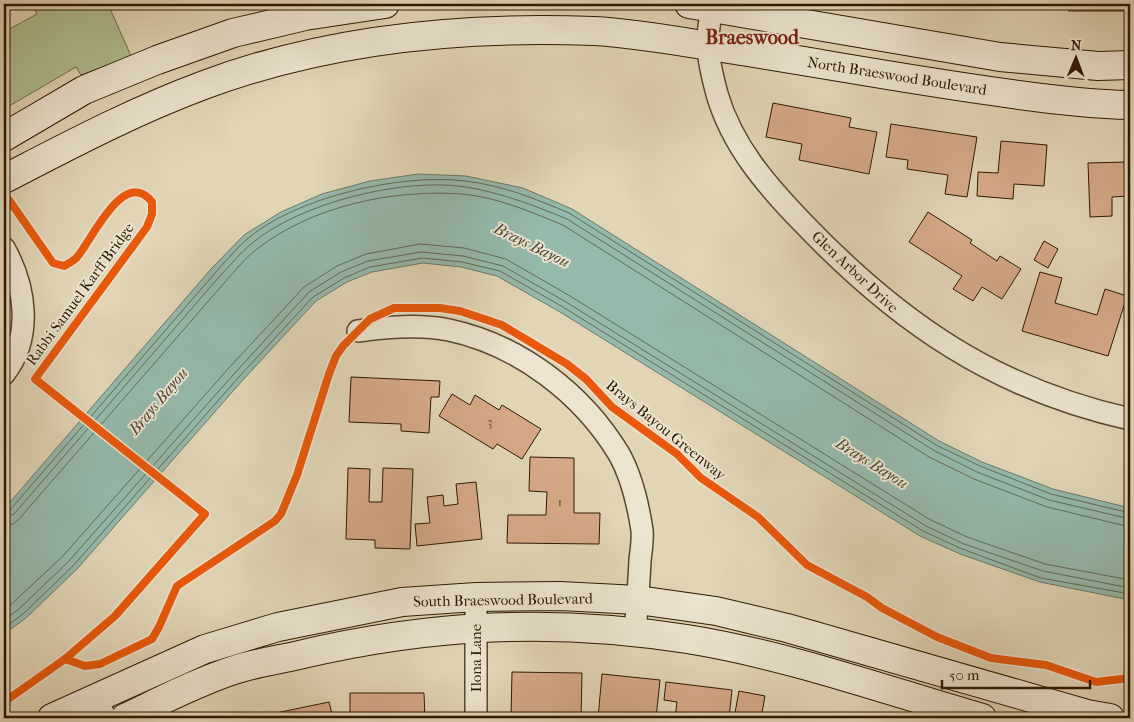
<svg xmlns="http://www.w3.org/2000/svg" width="1134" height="722" viewBox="0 0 1134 722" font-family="'IM FELL French Canon',serif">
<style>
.green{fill:#b1be90;stroke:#6f6b49}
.water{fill:#95b9ab;stroke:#6b7967}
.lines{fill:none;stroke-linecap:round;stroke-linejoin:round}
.shore{stroke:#616856;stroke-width:1}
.building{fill:#d6a887;stroke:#2d1802}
.street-casing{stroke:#5a472f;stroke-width:24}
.secondary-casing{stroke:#2d1802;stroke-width:30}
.street{stroke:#ece4d0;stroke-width:21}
.secondary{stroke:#ece4d0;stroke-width:28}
.cycleway-casing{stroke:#ece4d0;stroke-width:11}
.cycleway{stroke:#e8590c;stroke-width:8}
.labels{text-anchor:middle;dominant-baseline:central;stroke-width:4;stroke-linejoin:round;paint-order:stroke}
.number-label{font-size:12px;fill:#573c23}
.street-label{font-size:15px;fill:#2d1802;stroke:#ece4d0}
.water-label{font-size:16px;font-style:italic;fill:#4c4835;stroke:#ece4d0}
.district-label{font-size:20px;font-weight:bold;fill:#7a1f14;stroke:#ece4d0}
</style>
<rect width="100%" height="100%" fill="#e1d5b6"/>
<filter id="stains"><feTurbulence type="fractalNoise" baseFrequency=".004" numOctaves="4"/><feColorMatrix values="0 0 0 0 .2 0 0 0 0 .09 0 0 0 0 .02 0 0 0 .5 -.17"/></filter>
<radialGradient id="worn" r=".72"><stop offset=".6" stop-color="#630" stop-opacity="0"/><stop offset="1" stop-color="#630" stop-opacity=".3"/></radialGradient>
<polygon class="green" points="33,4 108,4 131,56 81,75 76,67 4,109 4,32 37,14"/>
<polygon class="water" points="418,174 466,176 523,188 572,209 939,441 982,462 1053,489 1130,508 1130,600 1040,582 960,554 920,536 560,312 497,276 461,267 423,263 372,272 347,282 316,301 241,382 77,569 26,618 4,634 4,509 211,269 244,235 281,212 322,194 370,181"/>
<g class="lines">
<g class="shore">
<path d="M4,512L10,510L215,273C225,262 235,250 246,240C295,197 402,173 465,181C502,185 536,199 569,213L936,445L980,466L1051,494L1130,513"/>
<path d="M4,518L14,514L219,277C230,266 239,254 251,244C299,203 404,177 466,187C502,193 533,205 567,219L933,450L977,472L1049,500L1130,519"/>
<path d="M4,526L13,524L19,519L225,282C235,271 245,258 257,249C312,206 393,189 462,194C497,197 531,212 563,225L929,457L974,479L1047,507L1130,527"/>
<polyline points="4,611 63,556 227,370 304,287 337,266 366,254 420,244 464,248 506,259 570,296 929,519 967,537 1045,564 1130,580"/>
<polyline points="4,620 19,609 68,562 233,375 309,292 341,272 368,261 421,252 463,256 503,266 566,302 926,526 964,544 1043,571 1130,588"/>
<polyline points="4,628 23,614 73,566 237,379 313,297 344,278 370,267 422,258 462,262 500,271 563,307 923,531 962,549 1041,578 1130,594"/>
</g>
</g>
<g class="building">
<rect x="1069" y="4" width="54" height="7"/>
<polygon points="773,103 851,118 849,127 877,132 869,174 799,160 802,144 766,137"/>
<polygon points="891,124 977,137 967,197 945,194 948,175 907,169 908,160 886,157"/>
<polygon points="1001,141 1047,145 1044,186 1014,184 1013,199 977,196 978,172 998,173"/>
<polygon points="1126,148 1130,148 1130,216 1128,196 1112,197 1112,216 1090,217 1088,163 1127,162"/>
<polygon points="928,212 972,240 970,243 997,261 1000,256 1021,269 1002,299 982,287 973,301 953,289 962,276 909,242"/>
<polygon points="1044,241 1058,249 1048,268 1034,260"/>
<polygon points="1040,272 1062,278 1055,303 1097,315 1105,289 1127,296 1108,356 1022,331"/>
<polygon points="351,377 440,381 439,397 431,397 429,433 401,431 401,424 349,422"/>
<polygon points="452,394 470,405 475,395 499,410 502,405 541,429 522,459 497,444 493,449 439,416"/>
<polygon points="530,457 574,458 574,513 600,513 599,544 507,543 508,515 546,515 547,492 529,491"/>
<polygon points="348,468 370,469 369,502 382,502 383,468 413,469 410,549 375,548 375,540 346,539"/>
<polygon points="476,482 482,539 417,546 415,524 430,523 427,497 443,495 444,506 458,504 456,484"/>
<polygon points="512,672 582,673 581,718 511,718"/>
<polygon points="602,674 660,680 656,718 598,718"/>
<polygon points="666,682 732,690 729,718 675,718 677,702 664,700"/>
<polygon points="739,691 765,696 761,718 734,718"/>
<polygon points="350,693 424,693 425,718 350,718"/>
<polygon points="329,702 333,718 272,718 271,714"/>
</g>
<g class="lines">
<g class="street-casing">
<g id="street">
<path d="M712,4C711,17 707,32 708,45C708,60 713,79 717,94C732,146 767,186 804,224C899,323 995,389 1130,419"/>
<path d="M4,248C26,287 33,337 4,374"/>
<path d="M358,331C387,327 419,324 449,330C519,345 582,393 619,454C632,477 638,504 642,530C643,540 641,551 640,560C639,584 637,608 635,632"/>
<polyline points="95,698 106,718"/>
<polyline points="476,718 476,597"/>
</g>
</g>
<g class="secondary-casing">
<g id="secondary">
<polyline points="689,4 1000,57 1098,66 1130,65"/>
<polyline points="4,137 84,90 157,60 233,33 305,16 385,4"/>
<path d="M4,179C70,145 134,111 204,85C327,39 462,26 594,31C632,33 672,40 709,46C803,60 897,78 991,91C1038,98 1083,104 1130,105"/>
<polyline points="52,718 205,649 278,627 402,602 476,597 560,596 638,600 716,611 787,628 1087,714 1110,718"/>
<path d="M125,718C161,701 197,682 234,670C255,663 278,660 299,655C430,624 554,618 687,639C787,655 885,690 982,718"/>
</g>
</g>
<use href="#street" class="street"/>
<use href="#secondary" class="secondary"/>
<g class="cycleway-casing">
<g id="cycleway">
<path d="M9,200L53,263L64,266C69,263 74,261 77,257C92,240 124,166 152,202V214L147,227L35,379L205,514L115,616L65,659"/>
<polyline points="4,702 65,659 85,666 100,664 152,639 159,627 177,586 275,521 281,514 297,475 329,374 336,356 343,346 370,319 394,308 440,308 460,311 502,325 567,364 586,379 612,407 677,454 701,478 758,517 807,565 867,597 882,608 937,637 991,658 1046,665 1096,682 1130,678"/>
</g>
</g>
<use href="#cycleway" class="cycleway"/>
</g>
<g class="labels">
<g class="number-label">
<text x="490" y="422">3</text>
<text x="560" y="502">1</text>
</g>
<g class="street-label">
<text transform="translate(897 76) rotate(9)">North Braeswood Boulevard</text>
<text transform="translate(855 272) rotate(43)">Glen Arbor Drive</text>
<text transform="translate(80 294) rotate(-54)">Rabbi Samuel Karff Bridge</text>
<text transform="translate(666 430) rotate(39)">Brays Bayou Greenway</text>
<text transform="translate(503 600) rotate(-1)">South Braeswood Boulevard</text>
<text transform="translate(476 658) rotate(-90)">Ilona Lane</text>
</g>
<g class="water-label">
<text transform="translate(532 245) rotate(26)">Brays Bayou</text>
<text transform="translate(158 401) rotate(-50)">Brays Bayou</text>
<text transform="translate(872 463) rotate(32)">Brays Bayou</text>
</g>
<g class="district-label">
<text x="752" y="37">Braeswood</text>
</g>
</g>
<rect width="1134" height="722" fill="none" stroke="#e1d5b6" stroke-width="20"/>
<rect x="5" y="5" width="1124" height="712" fill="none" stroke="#2d1802" stroke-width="2.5"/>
<rect x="10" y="10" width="1114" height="702" fill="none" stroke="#2d1802"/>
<g transform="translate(1076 58) rotate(1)" stroke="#ece4d0" stroke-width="4" paint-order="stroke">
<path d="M0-4L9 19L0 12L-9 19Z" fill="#2d1802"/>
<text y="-8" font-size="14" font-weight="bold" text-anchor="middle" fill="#2d1802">N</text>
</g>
<path d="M942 680v8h148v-8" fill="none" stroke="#2d1802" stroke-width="2.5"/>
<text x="949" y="680" font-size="15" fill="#2d1802" stroke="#ece4d0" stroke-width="4" paint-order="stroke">50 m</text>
<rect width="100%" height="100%" filter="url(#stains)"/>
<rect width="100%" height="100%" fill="url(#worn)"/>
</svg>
